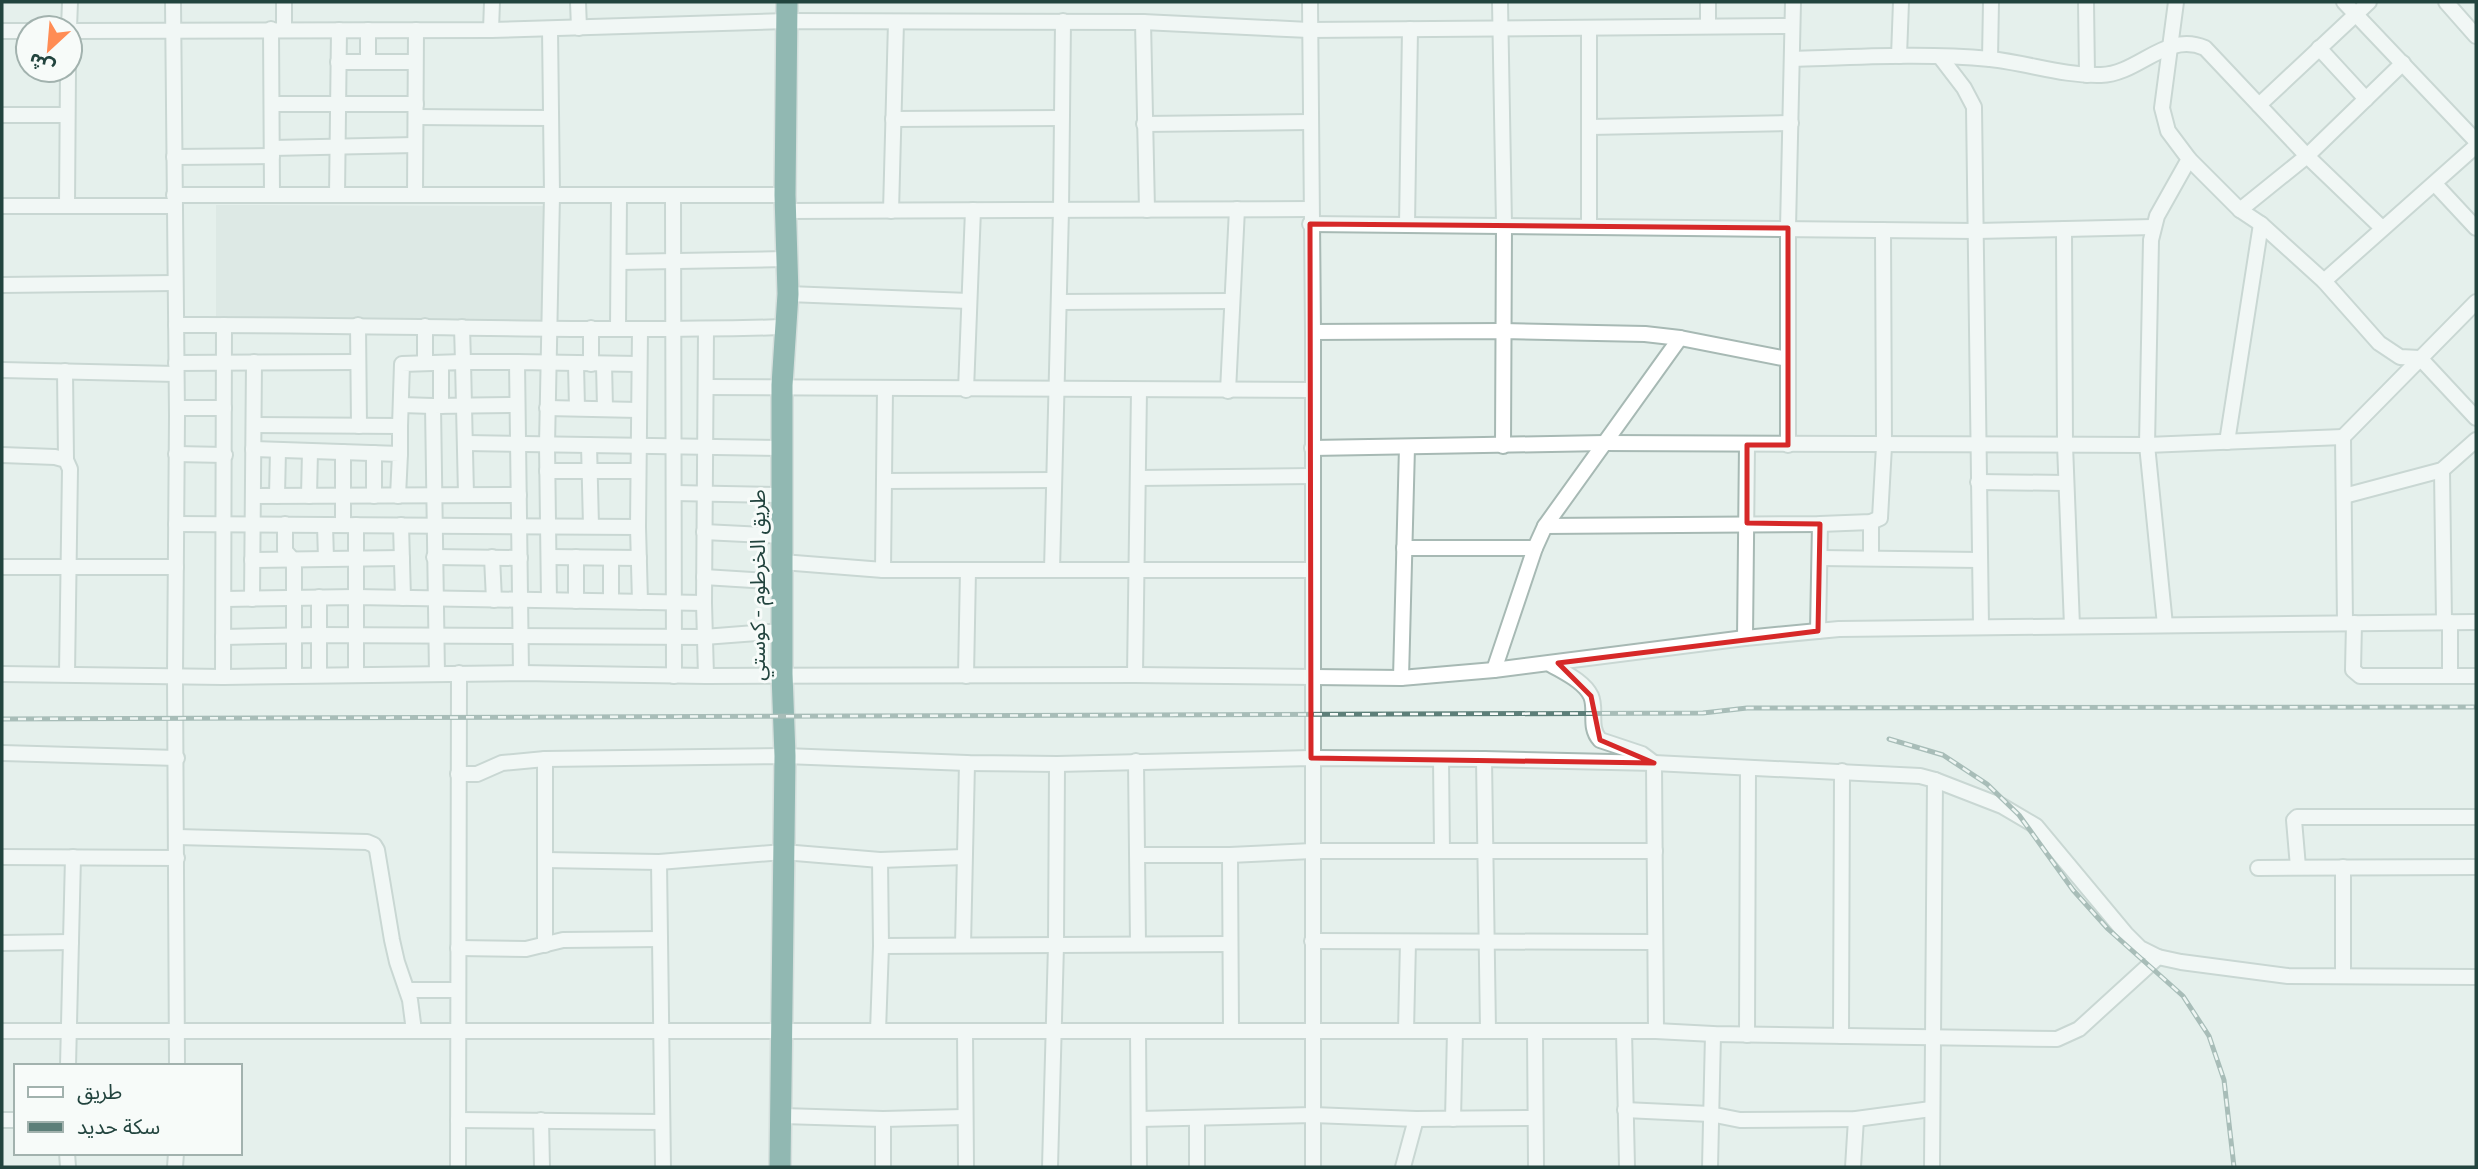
<svg xmlns="http://www.w3.org/2000/svg" width="2478" height="1169" viewBox="0 0 2478 1169" font-family="Karla,'Noto Sans Arabic',sans-serif">
<style>
.built{fill:#d3e0db}
.lines{fill:none;stroke-linecap:round;stroke-linejoin:round}
.minor-casing{stroke:#a7b9b4;stroke-width:18}
.highway-casing{stroke:#c1cbc9;stroke-width:24}
.minor{stroke:#fff;stroke-width:14}
.highway{stroke:#2a746b;stroke-width:21}
.rail-casing{stroke:#5d7f79;stroke-width:5}
.rail{stroke:#f7fbf9;stroke-width:2.5;stroke-dasharray:8;stroke-linecap:butt}
.marked{fill:none;stroke:#d62828;stroke-width:5;stroke-linejoin:round}
.labels{text-anchor:middle;dominant-baseline:central;stroke-width:6;stroke-linejoin:round;paint-order:stroke}
.street-label{font-size:21px;fill:#22443e;stroke:#f7fbf9}
</style>
<rect width="100%" height="100%" fill="#e5f0ec"/>
<polygon class="built" points="216,205 548,206 549,322 216,321"/>
<g class="lines">
<g class="minor-casing">
<g id="minor">
<polyline points="173,2 177,416 175,676 177,1066"/>
<polyline points="284,2 284,30"/>
<polyline points="578,2 579,28"/>
<polyline points="1310,2 1313,332 1313,1167"/>
<polyline points="1500,2 1504,225 1503,446"/>
<polyline points="2086,2 2087,75"/>
<polyline points="2344,2 2476,141"/>
<polyline points="2446,2 2476,36"/>
<polyline points="1143,22 1147,210"/>
<polyline points="1708,25 1708,2"/>
<polyline points="69,28 70,2"/>
<polyline points="271,29 272,195"/>
<polyline points="491,30 492,2"/>
<polyline points="2,31 28,31"/>
<polyline points="70,31 491,30 787,21 1143,22 1309,30 1792,26"/>
<polyline points="2319,48 2366,99"/>
<polyline points="1899,56 1901,2"/>
<polyline points="1941,58 1964,88 1974,107 1981,626"/>
<path d="M1793,59C1857,57 1926,53 1990,59C2028,63 2063,76 2101,75C2139,74 2166,31 2205,48L2307,156L2382,228"/>
<polyline points="1990,59 1991,2"/>
<polyline points="368,61 368,30"/>
<polyline points="338,62 415,62"/>
<polyline points="272,104 416,104"/>
<polyline points="2259,105 2369,2"/>
<polyline points="2,115 67,115"/>
<polyline points="416,117 551,118"/>
<polyline points="893,119 1061,118"/>
<polyline points="1144,124 1309,122"/>
<polyline points="1590,127 1791,123"/>
<polyline points="272,148 415,145"/>
<polyline points="174,157 272,156"/>
<polyline points="2189,159 2240,210 2261,224 2324,281 2379,343 2400,357 2420,358 2476,418"/>
<polyline points="2435,184 2476,228"/>
<polyline points="174,195 785,195"/>
<polyline points="337,195 339,30"/>
<polyline points="415,195 416,30"/>
<polyline points="673,196 674,676"/>
<polyline points="2,206 174,206"/>
<polyline points="67,206 68,70"/>
<polyline points="2240,210 2307,156 2403,63"/>
<polyline points="786,211 1311,209"/>
<polyline points="891,211 896,22"/>
<polyline points="1310,224 1976,231 2153,227"/>
<polyline points="1407,225 1410,29"/>
<polyline points="1589,226 1589,28"/>
<polyline points="2064,229 2065,445 2072,626"/>
<polyline points="619,262 786,259"/>
<polyline points="2324,281 2476,146"/>
<polyline points="2,285 175,283"/>
<polyline points="788,294 969,301"/>
<polyline points="1059,302 1231,301"/>
<path d="M176,325C379,324 583,333 786,327"/>
<polyline points="358,325 359,426"/>
<polyline points="462,327 463,362 517,362"/>
<polyline points="618,329 619,195"/>
<polyline points="640,329 638,527 640,602"/>
<polyline points="1313,332 1502,331 1645,334 1680,338 1787,359"/>
<polyline points="176,363 358,362"/>
<polyline points="425,363 425,326"/>
<polyline points="441,363 441,406"/>
<polyline points="576,364 577,408"/>
<polyline points="591,364 591,328"/>
<polyline points="604,364 605,408"/>
<polyline points="2,370 176,374"/>
<polyline points="65,371 66,460"/>
<polyline points="706,387 1311,390"/>
<polyline points="966,390 973,210"/>
<polyline points="1228,391 1237,209"/>
<polyline points="401,405 433,406"/>
<polyline points="177,408 224,408"/>
<polyline points="547,408 638,410"/>
<polyline points="254,425 400,426 400,454"/>
<polyline points="400,426 402,364 463,362 466,495"/>
<polyline points="2227,442 2261,224"/>
<polyline points="466,443 782,448"/>
<polyline points="589,445 591,526"/>
<polyline points="1788,445 1788,228 1793,2"/>
<polyline points="1312,448 1605,443 2147,445 2343,437"/>
<polyline points="253,449 400,454 398,496"/>
<polyline points="374,453 374,496"/>
<polyline points="176,454 225,455"/>
<polyline points="2,455 55,457 66,460 70,469 67,674"/>
<polyline points="2442,470 2444,622"/>
<polyline points="547,471 638,471"/>
<polyline points="1138,478 1312,476"/>
<polyline points="884,481 1053,480"/>
<polyline points="1978,482 2066,483"/>
<polyline points="674,493 782,495"/>
<polyline points="253,496 519,495"/>
<polyline points="277,496 278,450"/>
<polyline points="309,496 310,451"/>
<polyline points="2344,496 2442,470 2476,440"/>
<polyline points="176,524 638,527"/>
<polyline points="285,524 285,551 293,560 294,568 294,675"/>
<polyline points="325,525 326,559"/>
<polyline points="343,525 343,452"/>
<polyline points="356,525 356,673"/>
<polyline points="401,525 403,598"/>
<polyline points="1545,526 1820,524 1871,522 1880,518 1884,446 1883,230"/>
<polyline points="704,532 782,536"/>
<polyline points="1404,548 1535,548"/>
<polyline points="434,557 520,558"/>
<polyline points="492,557 494,600"/>
<polyline points="549,557 639,558"/>
<polyline points="576,557 576,601"/>
<polyline points="611,558 611,601"/>
<polyline points="1820,558 1979,560"/>
<polyline points="1871,558 1871,522"/>
<polyline points="252,560 402,558"/>
<polyline points="782,562 883,570 1312,570"/>
<polyline points="2,567 176,567"/>
<polyline points="883,570 885,389"/>
<polyline points="1052,570 1061,210 1063,21"/>
<polyline points="704,577 782,582"/>
<polyline points="319,597 319,675"/>
<polyline points="224,599 356,597 704,603"/>
<polyline points="252,599 254,362"/>
<polyline points="549,600 547,445 552,195 550,29"/>
<polyline points="2345,623 2343,437 2476,302"/>
<polyline points="2354,623 2353,670 2360,676 2476,676"/>
<polyline points="2165,625 2147,445 2151,240 2157,216 2189,159 2168,131 2162,108 2176,2"/>
<polyline points="1818,631 1820,524"/>
<polyline points="223,637 318,635 704,637 782,631"/>
<polyline points="1745,638 1747,445"/>
<path d="M1550,664C1563,672 1584,681 1591,696C1597,710 1588,727 1600,740L1642,754L1654,763L1656,1031"/>
<polyline points="1494,670 1535,548 1545,526 1680,338"/>
<polyline points="521,673 517,362 639,364"/>
<polyline points="2,674 223,677 521,673 706,676 1135,675 1401,678 1494,670 1745,638 1839,629 2476,622"/>
<polyline points="437,674 433,406 516,405"/>
<polyline points="1135,675 1139,390"/>
<polyline points="706,676 704,603 706,329"/>
<polyline points="966,676 968,570"/>
<polyline points="2450,676 2450,622"/>
<polyline points="223,677 224,325"/>
<polyline points="1401,678 1407,447"/>
<polyline points="2,753 177,758"/>
<polyline points="1441,759 1442,851"/>
<polyline points="1484,759 1488,1031"/>
<polyline points="1136,761 1138,944"/>
<polyline points="458,774 477,774 502,763 545,759 785,756 967,763 1057,764 1311,758 1484,759 1654,763 1920,776 1935,780 1932,1167"/>
<polyline points="1935,780 2002,806 2036,826 2126,934 2140,948 2158,957 2181,962 2288,976 2476,977"/>
<polyline points="177,837 367,842 374,845 377,850 392,940 397,962 410,1000 414,1031"/>
<polyline points="1138,855 1230,855 1312,851 1655,851"/>
<polyline points="1230,855 1231,1031"/>
<polyline points="2,857 177,858"/>
<polyline points="545,860 659,862 783,852 880,860 964,857"/>
<polyline points="659,862 663,1167"/>
<polyline points="2298,867 2294,820 2297,817 2476,817"/>
<polyline points="2258,868 2476,867"/>
<polyline points="1312,941 1654,942"/>
<polyline points="2,943 71,942"/>
<polyline points="545,945 545,759"/>
<polyline points="963,945 967,763"/>
<polyline points="881,946 1230,944"/>
<polyline points="458,948 526,949 563,940 660,939"/>
<polyline points="2343,976 2343,867"/>
<polyline points="407,990 458,990"/>
<polyline points="2,1031 1656,1031 1713,1034 2057,1039 2079,1029 2158,957"/>
<polyline points="878,1031 881,946 880,860"/>
<polyline points="965,1031 966,1167"/>
<polyline points="1138,1031 1139,1167"/>
<polyline points="1406,1031 1408,942"/>
<polyline points="1535,1031 1536,1167"/>
<polyline points="1624,1031 1627,1167"/>
<polyline points="1747,1035 1748,768"/>
<polyline points="1841,1036 1842,771"/>
<polyline points="68,1066 73,857"/>
<polyline points="1625,1110 1710,1114 1740,1120 1856,1119 1931,1109"/>
<polyline points="782,1116 883,1119 964,1117"/>
<polyline points="883,1119 883,1167"/>
<polyline points="1139,1119 1313,1115 1416,1119 1534,1118"/>
<polyline points="1453,1119 1455,1031"/>
<polyline points="2,1120 16,1120"/>
<polyline points="458,1120 662,1122"/>
<polyline points="541,1120 542,1167"/>
<polyline points="67,1153 68,1167"/>
<polyline points="175,1167 176,1153"/>
<polyline points="458,1167 459,673"/>
<polyline points="1050,1167 1056,945 1057,764"/>
<polyline points="1197,1167 1197,1118"/>
<polyline points="1403,1167 1416,1119"/>
<polyline points="1710,1167 1713,1034"/>
<polyline points="1853,1167 1856,1119"/>
</g>
</g>
<g class="highway-casing">
<polyline id="highway" points="780,1167 785,756 782,674 782,385 788,294 785,195 787,2"/>
</g>
<use href="#minor" class="minor"/>
<use href="#highway" class="highway"/>
<g class="rail-casing">
<g id="rail">
<polyline points="2,719 1703,713 1747,708 2476,707"/>
<polyline points="1889,739 1943,755 1987,784 2019,815 2073,890 2108,929 2183,996 2209,1036 2224,1080 2234,1167"/>
</g>
</g>
<use href="#rail" class="rail"/>
</g>
<path d="M0 0H2478V1169H0ZM1310,224L1788,228V445H1747V523L1820,524L1818,631L1558,663L1591,696L1600,740L1654,763L1311,758Z" fill="#e5f0ec" fill-opacity=".55" fill-rule="evenodd"/>
<path class="marked" d="M1310,224L1788,228V445H1747V523L1820,524L1818,631L1558,663L1591,696L1600,740L1654,763L1311,758Z"/>
<g class="labels">
<g class="street-label">
<text transform="translate(758 585) rotate(-90)">طريق الخرطوم - كوستي</text>
</g>
</g>
<rect width="2478" height="1169" fill="none" stroke="#22443e" stroke-width="7"/>
<rect x="14" y="1064" width="228" height="91" fill="#f7fbf9" stroke="#a2b2ae" stroke-width="2"/>
<rect x="28" y="1087" width="35" height="10" fill="#ffffff" stroke="#a2b2ae" stroke-width="2"/>
<text x="77" y="1099" font-size="21" fill="#22443e">طريق</text>
<rect x="28" y="1122" width="35" height="10" fill="#5d7f79" stroke="#a2b2ae" stroke-width="2"/>
<text x="77" y="1134" font-size="21" fill="#22443e">سكة حديد</text>
<g transform="translate(49 49) rotate(206)"><circle r="33" fill="#f7fbf9" stroke="#a2b2ae" stroke-width="2"/>
<path d="M0-5L12 26L0 18L-12 26Z" fill="#ff8c54"/>
<text y="-10" font-size="19" font-weight="bold" text-anchor="middle" fill="#22443e">ش</text>
</g>
</svg>
